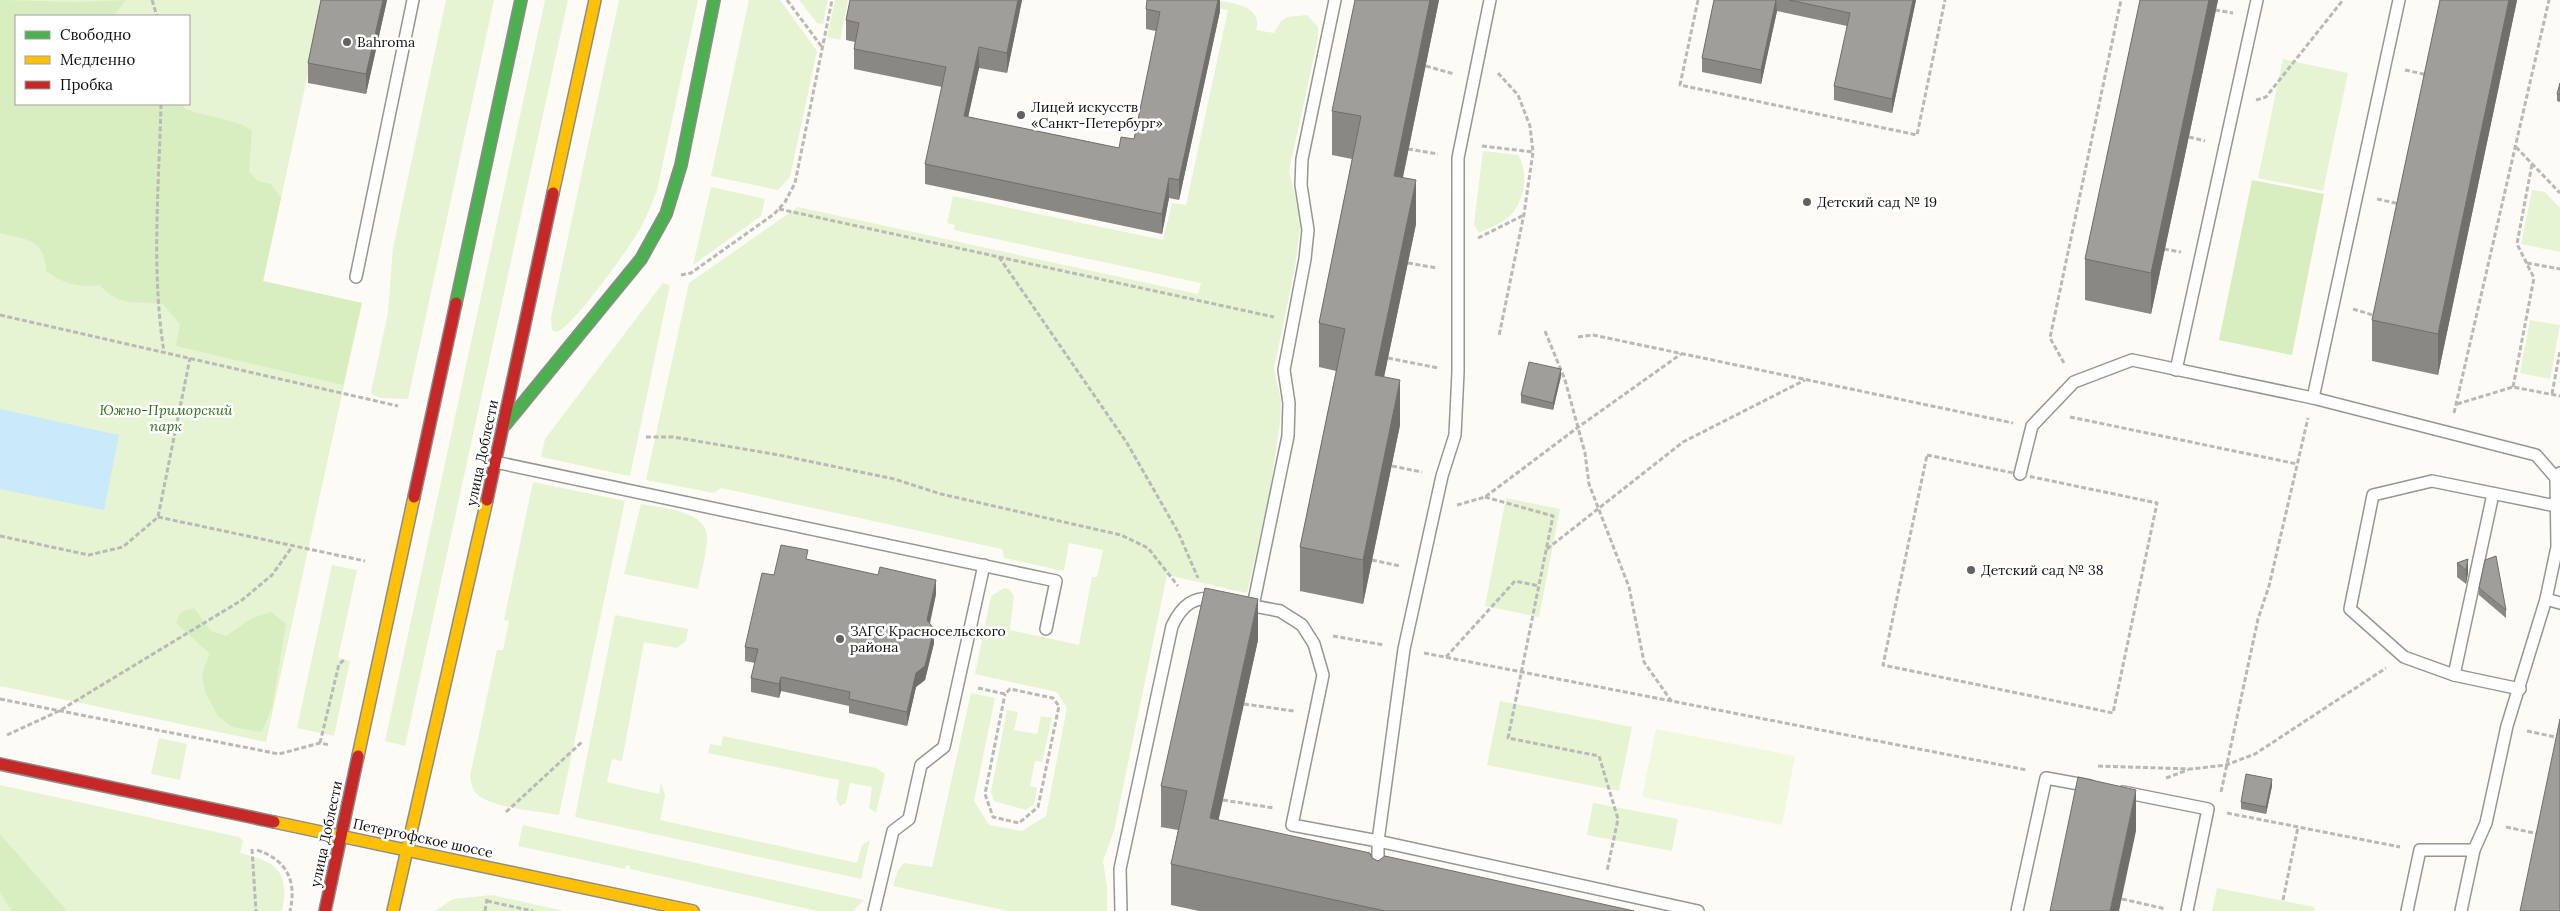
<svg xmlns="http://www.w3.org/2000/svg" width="2560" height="911" viewBox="0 0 2560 911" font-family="Lora,serif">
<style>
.green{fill:#e7f4d3;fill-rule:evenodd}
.forest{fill:#d8edc0}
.pitch{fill:#f0f8dd}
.water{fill:#c8eafa}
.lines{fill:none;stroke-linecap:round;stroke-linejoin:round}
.lane-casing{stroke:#969693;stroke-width:14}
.fast-casing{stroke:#8d8c8a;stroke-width:14}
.slow-casing{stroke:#8d8c8a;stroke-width:14}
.jam-casing{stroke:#8d8c8a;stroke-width:14}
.path{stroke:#b9b9b8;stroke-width:3;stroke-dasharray:5 2.5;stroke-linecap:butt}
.lane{stroke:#fffefe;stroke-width:11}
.fast{stroke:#4caf50;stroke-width:11}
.slow{stroke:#ffc107;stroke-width:11}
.jam{stroke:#c62828;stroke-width:11}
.wall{fill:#8a8884}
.shaded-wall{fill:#706f6c}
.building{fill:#a09e9a;stroke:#706f6c}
.poi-dot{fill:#636260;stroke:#fff;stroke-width:2}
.labels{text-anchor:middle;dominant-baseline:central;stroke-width:5;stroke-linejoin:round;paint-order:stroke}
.poi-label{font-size:14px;fill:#101010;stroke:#fff;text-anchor:start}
.park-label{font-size:14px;font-style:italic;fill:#2d6f18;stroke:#fff}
.street-label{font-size:14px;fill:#101010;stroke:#fff}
</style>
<rect width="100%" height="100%" fill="#fcfbf5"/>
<g class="green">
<path d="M0,0H324L263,281L362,303L266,742L0,686ZM16,16H189V104H16Z"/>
<polygon points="446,0 494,0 408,399 381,398 373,395 371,392 388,313 393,248"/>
<polygon points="545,0 568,0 405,746 385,741"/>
<path d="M619,0H698L657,190C652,203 647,216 640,229C629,248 575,324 557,332L552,330L551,317Z"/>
<polygon points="749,0 780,0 817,51 790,177 778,190 711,176"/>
<polygon points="799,0 828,0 823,24 817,23"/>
<polygon points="835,0 848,0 840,40 827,37"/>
<path d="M1189,0C1215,0 1265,0 1256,30L1274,33L1281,21L1287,17L1307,15L1318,27V38L1289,171L1301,220L1295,267L1274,369L1281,400L1280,423L1270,491L1247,593L1167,575L1114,831L1103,861L1107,887V911H1008L893,886L898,870L904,863L932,867L971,693L995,698L974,801L989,825L1022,831L1046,816L1067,708L1057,692L975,674L991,596L1004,588L1009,589L1014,596L1010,630L1079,645L1092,577H1097L1103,550L1069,543L1064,571L1004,558L1002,549L721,488L714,493L646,480L689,283L798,207L1198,294L1201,283L954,230L955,225L947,223L953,196L1163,240L1172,203L1186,205L1228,10L1188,2Z"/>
<polygon points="2283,59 2348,73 2323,191 2258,178"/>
<path d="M1483,151L1518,155C1529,172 1525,201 1510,216C1502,223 1489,228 1479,233L1474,224Z"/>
<polygon points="711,187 765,199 761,216 693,265"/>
<polygon points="2532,190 2545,192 2560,208 2560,252 2521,244"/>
<polygon points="663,283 670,285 630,476 541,457 545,439"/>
<polygon points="2530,320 2560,325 2550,379 2520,373"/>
<path d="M533,482L625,501L559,815C540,811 490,808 477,794C472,789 471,783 470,776L497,650H503L509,621L504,620Z"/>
<polygon points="1506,498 1560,509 1539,617 1485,606"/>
<path d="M641,504C660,508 709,510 707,539C706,556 701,573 698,589L624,574Z"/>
<polygon points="332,565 357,570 338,658 350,661 334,736 297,728"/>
<polygon points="615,615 688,629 686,641 677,648 644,642 622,761 612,759 607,782 659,794 661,782 665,795 660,820 857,863 862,845 870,840 861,879 575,817"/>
<polygon points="1500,701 1632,727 1619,791 1487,765"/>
<polygon points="1007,710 1018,712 1014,730 1037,734 1041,716 1052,718 1042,762 1035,761 1030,786 1037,788 1034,804 1026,810 994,801 991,792"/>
<polygon points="723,736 876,768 885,774 876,813 869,808 872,787 850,783 846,803 840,806 836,799 839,780 708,753 710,744 721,746"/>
<polygon points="159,738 187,744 180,780 151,774"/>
<path d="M0,785L239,837L243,841L240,853C277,862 290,872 282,911H0Z"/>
<polygon points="1593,803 1678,819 1672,851 1587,835"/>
<polygon points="523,825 864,900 853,911 817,911 630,869 630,866 626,865 625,869 518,846"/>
<polygon points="2217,888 2315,907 2314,911 2212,911"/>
<polygon points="492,895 564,911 435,911 453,899"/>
</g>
<g class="forest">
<path d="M0,0L79,2L126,0L114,16H16V104H183L184,108C206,118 232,118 252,130L249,172L258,181L271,184L281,198L263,281L362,303L343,385L176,346L180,324L163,304C136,301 119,307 100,285C78,288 64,284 46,271C45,238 26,240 0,233Z"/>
<polygon points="2252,180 2324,194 2292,355 2219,340"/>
<polygon points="194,608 211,631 226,636 252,618 271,612 286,624 272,708 262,732 232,727 218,716 205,692 202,673 210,654 176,623 181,612"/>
<polygon points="0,834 67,911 11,911 0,892"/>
</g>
<polygon class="pitch" points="1656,729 1795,756 1782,825 1642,797"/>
<polygon class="water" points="0,409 119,435 104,510 0,489"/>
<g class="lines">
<g class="lane-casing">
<g id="lane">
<polyline points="1490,0 1458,158 1458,372 1455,435 1442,476 1404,649 1378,841 1698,911"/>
<polyline points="356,277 413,0"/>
<polyline points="2176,370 2257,0"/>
<polyline points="2313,398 2399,0"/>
<polyline points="495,462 1056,581 1046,629"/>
<polyline points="2020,474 2032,426 2074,382 2132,360 2313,398 2536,455 2556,478"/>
<polyline points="2546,599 2560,603"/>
<polyline points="1243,604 1280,611 1302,625 1314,644 1323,675 1292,825 1378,841 1378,876"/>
<polyline points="1253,606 1288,436 1289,403 1284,370 1305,259 1308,230 1301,185 1302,159 1335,0"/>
<polyline points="2454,675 2493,494"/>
<polyline points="2520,689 2454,675 2404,657 2350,609 2373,495 2432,481 2556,506"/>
<polyline points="2123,792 2208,809 2187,911"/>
<polyline points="874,911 893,831 909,819 921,765 944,747 984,565"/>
<path d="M1121,911L1120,869L1172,626C1182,605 1194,595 1218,599"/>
<polyline points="2017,911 2046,778 2090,786"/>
<polyline points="2407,911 2420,850 2474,850"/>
<polyline points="2461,911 2474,850 2486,823 2507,726 2546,599 2557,547 2556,478 2560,473"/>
</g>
</g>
<g class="fast-casing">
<g id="fast">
<polyline points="456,303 521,0"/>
<polyline points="505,425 641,259 666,214 681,165 714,0"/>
</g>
</g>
<g class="slow-casing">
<g id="slow">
<polyline points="553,193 595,0"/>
<polyline points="358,756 414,497"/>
<polyline points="274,822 693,911"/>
<polyline points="393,911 487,500"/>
</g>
</g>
<g class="jam-casing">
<g id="jam">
<polyline points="414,497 456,303"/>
<polyline points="487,500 553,193"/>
<polyline points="0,764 274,822"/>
<polyline points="325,911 358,756"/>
</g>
</g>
<g class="path">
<polyline points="152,0 157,16"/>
<polyline points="787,0 822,47"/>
<polyline points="1698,0 1680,85 1917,135 1945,0"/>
<polyline points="2215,10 2233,13"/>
<polyline points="1426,66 1454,74"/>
<polyline points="2405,70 2428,75"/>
<polyline points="1498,73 1518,95 1530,126 1533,152 1524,214 1499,336"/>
<polyline points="2256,100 2266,97 2343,0"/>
<path d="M161,104C159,186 151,271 164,352"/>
<polyline points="2189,137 2205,141"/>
<polyline points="1482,146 1533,152"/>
<polyline points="2516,147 2560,193"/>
<polyline points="1408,149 1438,154"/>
<polyline points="2377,199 2400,204"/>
<polyline points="779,209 1274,317"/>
<polyline points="1478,238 1524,215"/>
<polyline points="2164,249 2181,252"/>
<polyline points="999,257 1127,443 1178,532 1198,578"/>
<polyline points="1408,263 1437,268"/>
<polyline points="2527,263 2560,269"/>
<polyline points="681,275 691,273 774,214 785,202 795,183 832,0"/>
<polyline points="2353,309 2376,316"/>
<polyline points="0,315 398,406"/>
<polyline points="1545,331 1565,380 1585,453 1589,484 1629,587 1644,662 1672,702"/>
<polyline points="1578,337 1593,335 2013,423"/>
<polyline points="1388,358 1438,368"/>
<polyline points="2064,363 2050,338 2121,0"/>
<polyline points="2513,387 2534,278 2517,244 2532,164"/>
<polyline points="2552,394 2560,351"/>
<polyline points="2457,404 2513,387 2560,396"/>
<polyline points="2454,413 2549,0"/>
<polyline points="2070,417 2297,464"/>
<polyline points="646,437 673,437 779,455 894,479 941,494 1121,535 1148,548 1178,586"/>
<polygon points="1927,455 2157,503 2113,713 1883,665"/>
<polyline points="1392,466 1422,472"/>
<polyline points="1485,497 1553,516 1508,738 1599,756 1618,819 1607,871"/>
<polyline points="1457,505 1485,497 1577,428 1681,354"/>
<polyline points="158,517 365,561"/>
<polyline points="0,536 89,555 123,547 158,517 190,358"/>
<polyline points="1547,549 1683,442 1805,380"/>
<polyline points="1372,560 1400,566"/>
<polyline points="1333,636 1384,645"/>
<polyline points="1424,653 2027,770"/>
<polyline points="1446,657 1515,581 1539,586"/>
<polyline points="978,688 1005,694 1010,689 1053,698 1059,706 1038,807 1019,823 993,817 985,794 1005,694"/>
<polyline points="0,699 279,754 320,743 330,745"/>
<polyline points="1244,704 1294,711"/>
<polyline points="2527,731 2560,738"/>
<polyline points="7,735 59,711 242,600 272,575 292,547"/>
<polyline points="320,743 339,664 344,660"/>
<polyline points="2098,766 2191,769 2226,765 2255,754 2386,668"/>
<polyline points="2166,778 2188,770"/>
<polyline points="2221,792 2258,619 2269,586 2308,418"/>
<polyline points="1223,800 1274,808"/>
<polyline points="506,812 583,741"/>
<polyline points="2227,813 2400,847"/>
<polyline points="2506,827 2539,834"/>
<polyline points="252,849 256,911"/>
<path d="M257,850C287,860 297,881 290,911"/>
<polyline points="2122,899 2166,909"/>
<polyline points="2283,900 2298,827"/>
<polyline points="487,901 533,911"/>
<polyline points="485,911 487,899"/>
</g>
<use href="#lane" class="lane"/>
<use href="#fast" class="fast"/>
<use href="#slow" class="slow"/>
<use href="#jam" class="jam"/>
</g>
<g class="wall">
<polygon points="321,0 387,0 366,94 308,83 308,63"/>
<polygon points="850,0 1022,0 1007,73 979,68 968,117 1119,148 1134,139 1156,31 1146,29 1146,9 1220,0 1220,11 1179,200 1169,198 1162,234 925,184 925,164 942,87 854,69 854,49 855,42 846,40 846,20"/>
<polygon points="1355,0 1439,0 1403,177 1416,224 1384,377 1400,425 1363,604 1300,591 1300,547 1336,371 1319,367 1319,323 1352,159 1332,155 1332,111"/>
<polygon points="1714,0 1916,0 1892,113 1834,100 1834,86 1847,26 1777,11 1761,84 1702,72 1702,58"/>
<polygon points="2140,0 2218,0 2151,314 2085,300 2085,259"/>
<polygon points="2440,0 2517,0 2438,375 2372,361 2372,320"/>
<polygon points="2560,83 2560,102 2557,101 2557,94"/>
<polygon points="1561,376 1553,410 1521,403 1521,395"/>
<polygon points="2468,559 2468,573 2466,584 2457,577 2457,563"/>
<polygon points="808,560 936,594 930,624 934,643 925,680 916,687 907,726 849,713 849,706 781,691 779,698 751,692 751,678 755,663 745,661 745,647 774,575"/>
<polygon points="2479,588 2506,610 2506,618 2479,595"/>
<polygon points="1258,640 1218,820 1372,858 1378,861 1634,911 1199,911 1171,905 1171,864 1178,830 1161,827 1161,786"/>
<polygon points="2272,786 2266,814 2241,809 2241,802"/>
</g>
<g class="shaded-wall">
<polygon points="383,0 387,0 366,94 366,74"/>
<polygon points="1018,0 1022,0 1007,73 1007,53"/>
<polygon points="1218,0 1220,0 1220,11 1179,200 1179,180"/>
<polygon points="1430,0 1439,0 1394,220 1394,176"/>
<polygon points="1776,0 1777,11 1761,84 1761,70"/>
<polygon points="1913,0 1916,0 1892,113 1892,99"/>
<polygon points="2209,0 2218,0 2151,314 2151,273"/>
<polygon points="2509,0 2517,0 2438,375 2438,334"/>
<polygon points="979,47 979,68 964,136 964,116"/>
<polygon points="1169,178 1169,198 1162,234 1162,214"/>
<polygon points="1416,180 1416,224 1375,420 1375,375"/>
<polygon points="1561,369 1561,376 1553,410 1553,403"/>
<polygon points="1400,380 1400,425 1363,604 1363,560"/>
<polygon points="2468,559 2468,573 2466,584 2466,570"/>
<polygon points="936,580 936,594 927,634 927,620"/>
<polygon points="1258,599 1258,640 1210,859 1210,818"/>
<polygon points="934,629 934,643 925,680 916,687 907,726 907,712 916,673"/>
<polygon points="781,677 781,691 779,698 779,684"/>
<polygon points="2272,779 2272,786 2266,814 2266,807"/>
<polygon points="2136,790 2136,831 2119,911 2110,911"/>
</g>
<g class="building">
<polygon points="321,0 383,0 366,74 308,63"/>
<polygon points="850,0 1018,0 1007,53 979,47 964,116 1119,148 1121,137 1134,139 1160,12 1146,9 1147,0 1218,0 1179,180 1169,178 1162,214 925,164 946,67 854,49 859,23 846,20"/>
<polygon points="1355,0 1430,0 1394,176 1416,180 1375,375 1400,380 1363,560 1300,547 1345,329 1319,323 1361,116 1332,111"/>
<polygon points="1714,0 1776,0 1761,70 1702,58"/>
<polygon points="1789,0 1913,0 1892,99 1834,86 1850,13"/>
<polygon points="2140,0 2209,0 2151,273 2085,259"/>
<polygon points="2440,0 2509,0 2438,334 2372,320"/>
<polygon points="2560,83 2560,95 2557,94"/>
<polygon points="1529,362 1561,369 1553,403 1521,395"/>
<polygon points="781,545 808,550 806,559 878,575 880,567 936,580 927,620 934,629 925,666 916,673 907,712 849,699 850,692 781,677 779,684 751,678 758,649 745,647 762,573 774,575"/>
<polygon points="2496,556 2506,610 2479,588 2485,560"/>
<polygon points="2468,559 2466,570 2457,563"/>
<polygon points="1205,588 1258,599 1210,818 1370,853 1372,858 1378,861 1385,856 1634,911 1385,911 1171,864 1187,791 1161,786"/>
<polygon points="2560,719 2560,911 2520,911"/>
<polygon points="2246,774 2272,779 2266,807 2241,802"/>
<polygon points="2078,777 2136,790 2110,911 2050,911"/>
</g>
<g class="poi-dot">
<circle cx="347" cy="42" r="5"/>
<circle cx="1021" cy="115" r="5"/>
<circle cx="1807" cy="202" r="5"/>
<circle cx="1971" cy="570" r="5"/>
<circle cx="840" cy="639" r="5"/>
</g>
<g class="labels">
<g class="poi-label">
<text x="357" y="42">Bahroma</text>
<text x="1031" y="107">Лицей искусств<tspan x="1031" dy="16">«Санкт-Петербург»</tspan></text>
<text x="1817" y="202">Детский сад № 19</text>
<text x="1981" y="570">Детский сад № 38</text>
<text x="850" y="631">ЗАГС Красносельского<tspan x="850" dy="16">района</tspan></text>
</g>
<g class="park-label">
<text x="166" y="410">Южно-Приморский<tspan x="166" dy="16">парк</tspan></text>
</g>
<g class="street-label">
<text transform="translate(482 453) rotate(-78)">улица Доблести</text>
<text transform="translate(326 834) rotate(-78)">улица Доблести</text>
<text transform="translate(423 838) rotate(12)">Петергофское шоссе</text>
</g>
</g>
<rect x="15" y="15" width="175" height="90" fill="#ffffff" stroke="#9f9f9f"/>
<rect x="25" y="31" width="25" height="8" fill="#4caf50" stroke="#9f9f9f"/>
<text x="60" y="40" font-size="15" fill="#101010">Свободно</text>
<rect x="25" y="56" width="25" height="8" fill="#ffc107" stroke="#9f9f9f"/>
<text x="60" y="65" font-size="15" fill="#101010">Медленно</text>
<rect x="25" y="81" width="25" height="8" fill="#c62828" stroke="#9f9f9f"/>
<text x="60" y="90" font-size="15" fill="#101010">Пробка</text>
</svg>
